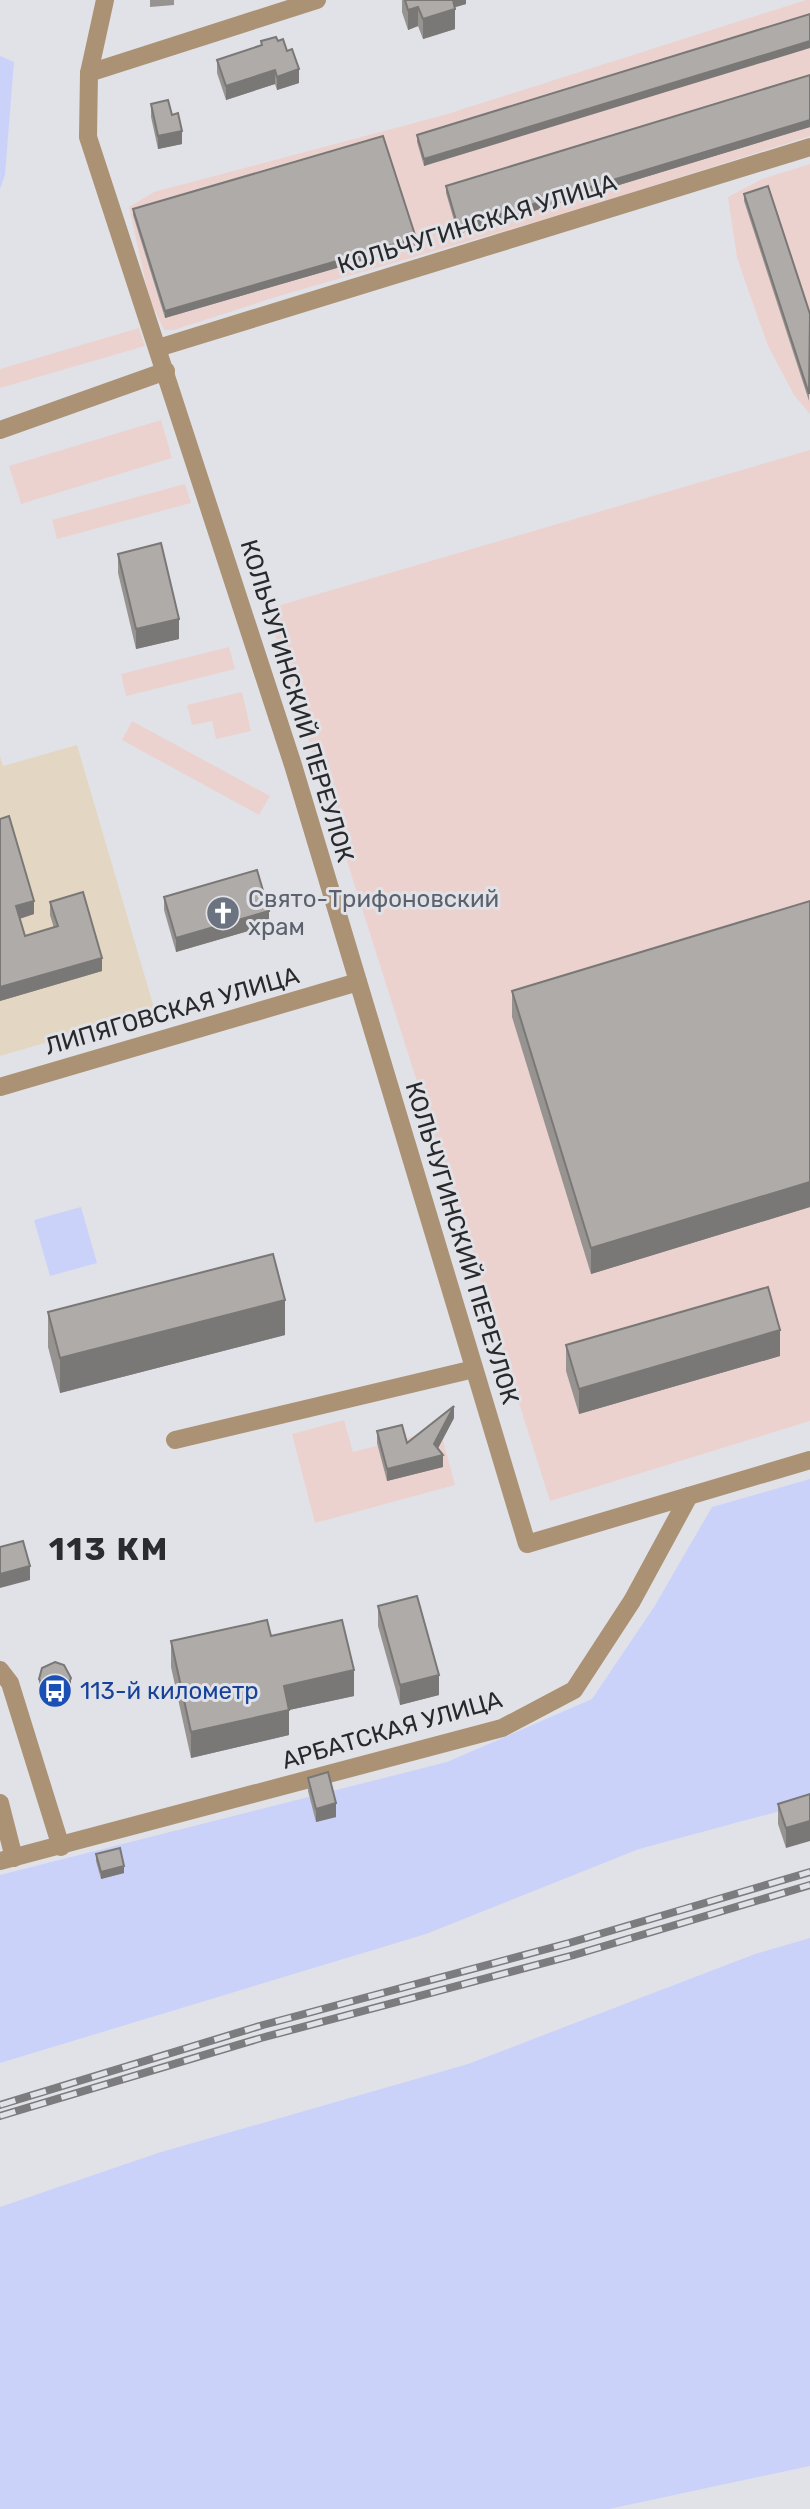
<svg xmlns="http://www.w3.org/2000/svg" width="810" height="2509" viewBox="0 0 810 2509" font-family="Rubik,sans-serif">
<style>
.industrial{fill:#ecd2cf}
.education{fill:#e3d7c3}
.green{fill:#cbd2fa}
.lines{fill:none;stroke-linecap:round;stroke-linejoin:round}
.minor{stroke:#ab9275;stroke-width:18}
.rail-casing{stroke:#7c7c7f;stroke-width:8}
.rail{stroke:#e1e2e7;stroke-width:5;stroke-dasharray:16;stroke-linecap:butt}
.wall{fill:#969391}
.shaded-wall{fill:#7a7876}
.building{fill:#afaba9;stroke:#7a7876;stroke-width:2}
.labels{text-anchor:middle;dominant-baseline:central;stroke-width:6;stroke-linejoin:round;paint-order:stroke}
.street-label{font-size:24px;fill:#29292b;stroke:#e1e2e7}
.worship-label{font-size:24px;fill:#5b616d;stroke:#e1e2e7;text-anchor:start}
.transit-label{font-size:24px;fill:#164399;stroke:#e1e2e7;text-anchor:start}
.district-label{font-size:32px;font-weight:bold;letter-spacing:2px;fill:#2b2c2f;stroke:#e1e2e7}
</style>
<rect width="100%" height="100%" fill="#e1e2e7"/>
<g class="industrial">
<polygon points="806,0 810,0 810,136 580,209 279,296 174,330 164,330 149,298 129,207 154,192 444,115"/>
<polygon points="810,164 810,414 794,395 768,346 737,258 728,197 762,179"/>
<polygon points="139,328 145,346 0,388 0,369"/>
<polygon points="161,420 172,458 21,504 9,466"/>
<polygon points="810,450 810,1421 550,1501 267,609"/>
<polygon points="185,484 191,503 57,539 52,520"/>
<polygon points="229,647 235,669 126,696 121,674"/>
<polygon points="242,692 251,731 216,739 212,721 192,725 187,705"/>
<polygon points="132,721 270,796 259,815 122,740"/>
<polygon points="344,1420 353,1452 440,1429 455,1485 315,1523 292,1434"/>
</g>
<polygon class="education" points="77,745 155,1011 0,1056 0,756 3,766"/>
<g class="green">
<polygon points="0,56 14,62 5,175 0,189"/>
<polygon points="81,1207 97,1263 50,1276 34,1220"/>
<polygon points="810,1479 810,1803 639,1849 426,1934 0,2063 0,1875 447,1762 592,1699 654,1607 712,1507"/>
<polygon points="810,1938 810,2466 609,2509 0,2509 0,2207 158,2153 468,2064 755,1954"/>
</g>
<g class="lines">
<g class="minor">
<polyline points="105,0 89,73 88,137 293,765 527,1544 810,1460"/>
<polyline points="89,73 317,0"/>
<polyline points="158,348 810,147"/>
<polyline points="0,430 166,371"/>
<polyline points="0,1087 358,982"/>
<polyline points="175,1440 474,1369"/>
<polyline points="0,1670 10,1683 61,1847"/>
<polyline points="0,1803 14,1858"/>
<polyline points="0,1861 502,1728 574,1690 632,1601 689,1496"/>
</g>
<g class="rail-casing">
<g id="rail">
<polyline points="0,2105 263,2025 569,1943 810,1872"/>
<polyline points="0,2116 261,2038 574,1955 810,1885"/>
</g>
</g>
<use href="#rail" class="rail"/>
</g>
<g class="wall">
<polygon points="150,0 174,0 174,5 150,7"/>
<polygon points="402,0 466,0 466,4 455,7 455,29 423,39 418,26 408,30 402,12"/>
<polygon points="810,14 424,166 417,142 417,135"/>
<polygon points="261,41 278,41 299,83 277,90 275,84 226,100 217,73 217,60 261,46"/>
<polygon points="810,75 810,127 458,234 446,193 446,186"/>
<polygon points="151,104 172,115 182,144 158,149 151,117"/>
<polygon points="744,194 810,314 809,401 744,201"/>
<polygon points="133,209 416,245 165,318 133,215"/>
<polygon points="118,554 179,639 136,649 118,573"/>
<polygon points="0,819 34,914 19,919 25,936 54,928 50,915 50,902 102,971 0,1001"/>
<polygon points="164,897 269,925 176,952 164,910"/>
<polygon points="810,901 810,1207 591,1274 512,1017 512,991"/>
<polygon points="48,1312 285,1335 60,1393 48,1347"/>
<polygon points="566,1345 780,1356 579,1414 566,1371"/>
<polygon points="454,1418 438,1448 443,1467 387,1481 377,1443 377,1431 407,1443"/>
<polygon points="378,1606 439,1695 400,1705 378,1626"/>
<polygon points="271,1636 354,1696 289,1710 289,1735 191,1758 171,1667 171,1641"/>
<polygon points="39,1679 71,1691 67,1701 59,1707 48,1706 39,1692"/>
<polygon points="308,1778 336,1817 316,1822 308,1791"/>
<polygon points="810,1794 786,1848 778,1824 778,1804"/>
<polygon points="96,1854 124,1873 101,1879 96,1861"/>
</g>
<g class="shaded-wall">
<polygon points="449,0 466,0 466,4 449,9"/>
<polygon points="418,7 418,26 408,30 408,10"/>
<polygon points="455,9 455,29 423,39 423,19"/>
<polygon points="810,41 810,48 424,166 424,159"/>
<polygon points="299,69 299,83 277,90 277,77"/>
<polygon points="275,70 275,84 226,100 226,86"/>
<polygon points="810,120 810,127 458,234 458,227"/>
<polygon points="182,131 182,144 158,149 158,136"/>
<polygon points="416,238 416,245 165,318 165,311"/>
<polygon points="179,619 179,639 136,649 136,629"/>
<polygon points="34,901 34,914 16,920 16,906"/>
<polygon points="269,911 269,925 176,952 176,938"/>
<polygon points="102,958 102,971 0,1001 0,987"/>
<polygon points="810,1182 810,1207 591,1274 591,1248"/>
<polygon points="285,1300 285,1335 60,1393 60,1358"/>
<polygon points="780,1330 780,1356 579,1414 579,1389"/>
<polygon points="454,1406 454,1418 434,1456 434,1444"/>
<polygon points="443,1455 443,1467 387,1481 387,1469"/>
<polygon points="30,1566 30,1580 0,1588 0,1574"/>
<polygon points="354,1670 354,1696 289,1710 289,1735 191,1758 191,1732 284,1686"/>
<polygon points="439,1675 439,1695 400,1705 400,1685"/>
<polygon points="71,1678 71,1691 67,1701 59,1707 59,1693"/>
<polygon points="336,1803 336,1817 316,1822 316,1809"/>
<polygon points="810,1821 810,1841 786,1848 786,1828"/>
<polygon points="124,1866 124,1873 101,1879 101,1872"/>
</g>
<g class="building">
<polygon points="405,0 453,0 455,9 423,19 418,7 408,10"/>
<polygon points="810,14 810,41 424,159 417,135"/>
<polygon points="276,37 278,41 283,39 287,51 292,49 299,69 277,77 275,70 226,86 217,60 262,45 261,41"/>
<polygon points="810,75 810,120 458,227 446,186"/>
<polygon points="168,100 172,115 178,113 182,131 158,136 151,104"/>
<polygon points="383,136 416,238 165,311 133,209"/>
<polygon points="768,186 810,314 809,394 744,194"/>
<polygon points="161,543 179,619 136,629 118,554"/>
<polygon points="9,816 34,901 16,906 25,936 58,926 50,902 83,892 102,958 0,987 0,819"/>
<polygon points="257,870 269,911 176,938 164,897"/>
<polygon points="810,901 810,1182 591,1248 512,991"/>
<polygon points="273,1254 285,1300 60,1358 48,1312"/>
<polygon points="768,1287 780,1330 579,1389 566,1345"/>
<polygon points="454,1406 434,1444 443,1455 387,1469 377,1431 402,1425 407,1443"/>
<polygon points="23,1541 30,1566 0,1574 0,1547"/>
<polygon points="417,1596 439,1675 400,1685 378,1606"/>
<polygon points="267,1620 271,1636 342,1620 354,1670 284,1686 289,1710 191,1732 171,1641"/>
<polygon points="55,1662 64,1665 71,1678 67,1687 59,1693 48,1692 39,1679 42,1668"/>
<polygon points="328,1772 336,1803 316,1809 308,1778"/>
<polygon points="810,1794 810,1821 786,1828 778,1804"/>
<polygon points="120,1848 124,1866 101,1872 96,1854"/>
</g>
<defs>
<g id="church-disc" transform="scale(1.75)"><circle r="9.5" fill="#6b7280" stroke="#e1e2e7"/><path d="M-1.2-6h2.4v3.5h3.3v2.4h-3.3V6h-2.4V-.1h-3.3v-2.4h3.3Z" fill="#fff"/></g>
<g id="bus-disc" transform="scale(1.75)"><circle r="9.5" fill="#1a4fb4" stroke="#e1e2e7"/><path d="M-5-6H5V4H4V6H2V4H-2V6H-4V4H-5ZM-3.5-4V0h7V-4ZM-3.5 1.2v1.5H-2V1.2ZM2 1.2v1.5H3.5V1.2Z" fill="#fff"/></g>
</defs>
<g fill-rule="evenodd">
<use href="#church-disc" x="223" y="913"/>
<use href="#bus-disc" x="55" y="1691"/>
</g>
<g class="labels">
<g class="street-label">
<text transform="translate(477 224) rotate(-17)">КОЛЬЧУГИНСКАЯ УЛИЦА</text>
<text transform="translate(297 701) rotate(73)">КОЛЬЧУГИНСКИЙ ПЕРЕУЛОК</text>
<text transform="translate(172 1011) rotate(-16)">ЛИПЯГОВСКАЯ УЛИЦА</text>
<text transform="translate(462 1243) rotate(73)">КОЛЬЧУГИНСКИЙ ПЕРЕУЛОК</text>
<text transform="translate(392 1730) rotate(-16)">АРБАТСКАЯ УЛИЦА</text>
</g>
<g class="worship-label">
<text x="248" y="899">Свято-Трифоновский<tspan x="248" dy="28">храм</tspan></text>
</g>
<g class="transit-label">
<text x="80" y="1691">113-й километр</text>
</g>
<g class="district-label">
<text x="109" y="1549">113 КМ</text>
</g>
</g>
</svg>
